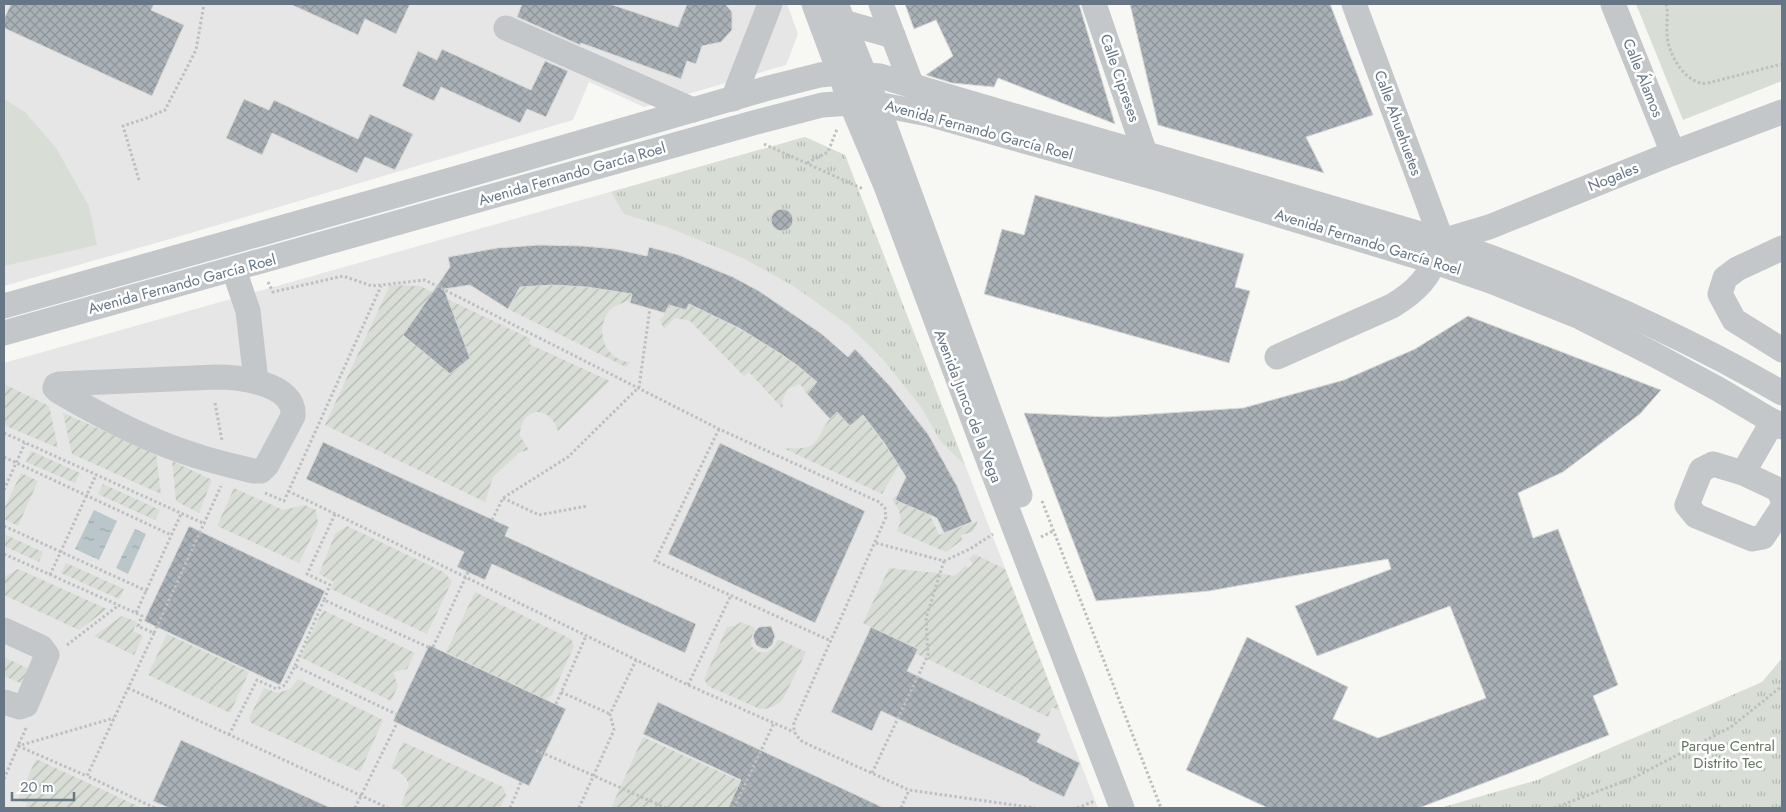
<svg xmlns="http://www.w3.org/2000/svg" width="1786" height="812" viewBox="0 0 1786 812" font-family="Jost,sans-serif">
<style>
.built{fill:#e5e6e5}
.park{fill:url(#park-tufts)}
.garden{fill:url(#garden-furrows)}
.pitch{fill:#d8ded5}
.water{fill:url(#water-ripples)}
.building{fill:url(#building-cross-hatch);stroke:#d9d9d6}
.lines{fill:none;stroke-linecap:round;stroke-linejoin:round}
.path{stroke:#bdbfc1;stroke-width:3;stroke-dasharray:2.5 2.5;stroke-linecap:butt}
.minor{stroke:#c3c7ca;stroke-width:25}
.labels{text-anchor:middle;dominant-baseline:central;stroke-width:5;stroke-linejoin:round;paint-order:stroke}
.street-label{font-size:15px;fill:#667685;stroke:#fff}
.park-label{font-size:15px;fill:#657761;stroke:#fff}
</style>
<defs>
<pattern id="park-tufts" width="24" height="20" patternUnits="userSpaceOnUse" patternTransform="scale(1.25)"><rect width="24" height="20" fill="#d8ded5"/><path d="M3 7l-1-3M5 7V3M7 7l1-3M15 17l-1-3M17 17v-4M19 17l1-3" fill="none" stroke="#b3b9b2"/></pattern>
<pattern id="garden-furrows" width="10" height="10" patternUnits="userSpaceOnUse" patternTransform="scale(1.25)"><rect width="10" height="10" fill="#d8ded5"/><path d="M-1 1l2-2M0 10L10 0M9 11l2-2" fill="none" stroke="#b3b9b2"/></pattern>
<pattern id="water-ripples" width="26" height="14" patternUnits="userSpaceOnUse" patternTransform="scale(1.25)"><rect width="26" height="14" fill="#bac6ca"/><path d="M2 4q2-2 4 0t4 0M15 11q2-2 4 0t4 0" fill="none" stroke="#9ba5aa"/></pattern>
<pattern id="building-cross-hatch" width="8" height="8" patternUnits="userSpaceOnUse" patternTransform="scale(1.25)"><rect width="8" height="8" fill="#a9b1b7"/><path d="M0 0l8 8M0 8l8-8" fill="none" stroke="#8d959a"/></pattern>
</defs>
<rect width="100%" height="100%" fill="#f7f7f4"/>
<g class="built">
<polygon points="4,4 787,4 798,34 786,65 644,107 589,82 573,120 177,237 4,286"/>
<polygon points="805,137 845,155 1098,808 4,808 4,363"/>
</g>
<g class="park">
<polygon points="805,137 845,155 965,465 941,442 921,407 881,357 848,325 795,287 743,258 670,228 624,214 611,192"/>
<polygon points="1782,658 1782,808 1440,808 1537,780 1762,682"/>
</g>
<g class="garden">
<path d="M390,285L420,286L531,339L529,344L610,381L558,431C549,403 520,407 520,436L529,450L520,452L493,477L485,502L325,425Z"/>
<path d="M553,285L587,287L632,294L630,303L627,301C621,304 614,306 610,310C599,322 600,344 612,354C616,359 624,361 630,363L626,367L506,308L508,309L520,287Z"/>
<path d="M689,304C735,325 778,349 817,382L807,394L800,384L788,389L782,401L783,409L749,372L744,376L690,321L675,318L664,329L660,320L664,316L669,305L686,310Z"/>
<polygon points="4,384 49,406 58,448 4,425"/>
<path d="M837,412L850,425L863,415L899,465L882,494L783,448C828,452 811,434 837,412Z"/>
<polygon points="63,413 156,454 161,494 72,454"/>
<polygon points="31,451 80,473 75,483 26,462"/>
<polygon points="172,461 212,480 199,513 176,501"/>
<polygon points="21,473 38,481 18,526 4,519 4,509"/>
<polygon points="103,484 160,510 155,520 98,494"/>
<polygon points="234,488 283,510 304,505 316,510 318,524 299,563 217,526"/>
<path d="M895,496L928,511L939,535L978,521L973,532L961,535L962,540L946,552L897,531C903,519 901,510 892,500Z"/>
<polygon points="347,526 443,572 452,581 427,634 331,589 334,582 319,574 335,534"/>
<polygon points="4,534 43,552 39,562 4,546"/>
<path d="M974,554L1005,569L1060,711L1052,707L1048,717L915,653L917,649L863,623L889,568L946,574C955,579 959,572 965,566L968,568L973,564L969,559Z"/>
<polygon points="66,563 124,589 119,599 61,573"/>
<polygon points="18,569 107,609 79,630 4,595 4,577"/>
<polygon points="475,592 571,639 574,646 552,695 545,699 446,652"/>
<polygon points="323,610 415,653 407,669 393,672 398,686 391,701 300,657"/>
<polygon points="122,616 137,622 133,631 143,636 134,655 94,636"/>
<path d="M741,622L755,628L752,636L751,646L758,652C769,654 773,648 778,639L806,652L783,699C777,706 769,709 760,709L708,686L704,679L727,627L735,626Z"/>
<polygon points="167,634 249,672 230,713 148,675"/>
<polygon points="4,657 33,671 27,686 4,676"/>
<polygon points="298,679 383,720 360,772 251,723 249,718 264,688 278,693 290,689"/>
<polygon points="643,737 740,781 728,808 611,808"/>
<path d="M403,742L503,787L506,795L500,808H408L401,805L409,785C405,775 401,772 391,768Z"/>
<polygon points="36,759 142,808 25,808 27,803 18,799"/>
</g>
<g class="pitch">
<polygon points="1636,4 1782,4 1782,81 1683,120"/>
<polygon points="4,99 25,112 56,148 89,206 97,245 4,266"/>
</g>
<g class="water">
<polygon points="94,510 117,521 99,560 75,549"/>
<polygon points="135,529 146,534 128,574 116,568"/>
</g>
<g class="building">
<polygon points="11,4 154,4 151,10 184,25 152,96 4,28 4,19"/>
<polygon points="290,4 410,4 396,34 365,19 358,35"/>
<polygon points="522,4 610,4 678,27 687,4 725,4 732,12 732,30 721,42 702,46 696,64 687,61 681,79 581,43 580,45 517,17"/>
<polygon points="905,4 1079,4 1115,124 998,78 994,87 952,83 926,75 953,56 936,20 914,29"/>
<polygon points="1130,4 1330,4 1373,115 1306,137 1324,173 1158,125"/>
<polygon points="442,49 531,90 545,61 568,71 546,117 527,109 520,123 441,87 434,101 402,86 418,51 437,60"/>
<polygon points="244,99 269,110 274,100 358,139 370,114 413,134 395,170 365,157 357,173 272,133 262,155 226,138"/>
<polygon points="1035,195 1244,254 1235,287 1250,291 1229,363 984,294 1002,229 1024,235"/>
<circle cx="782" cy="220" r="11"/>
<polygon points="539,245 583,246 615,249 647,256 649,247 679,255 733,277 759,291 822,334 848,357 855,349 890,386 928,434 957,486 972,522 944,533 937,518 895,500 906,477 885,444 863,415 850,426 837,412 830,419 807,394 817,382 798,366 781,354 739,328 689,304 686,310 669,305 665,313 630,303 632,294 587,287 553,285 520,287 508,309 470,285 444,289 470,358 450,374 403,335 450,267 448,257 497,248"/>
<polygon points="1468,316 1661,390 1640,414 1563,472 1518,493 1533,538 1558,529 1618,685 1593,696 1609,735 1419,808 1268,808 1186,770 1247,637 1348,687 1333,719 1378,738 1486,698 1450,606 1317,656 1295,606 1391,569 1388,559 1209,591 1096,601 1024,413 1107,417 1243,408 1344,380 1415,349"/>
<polygon points="323,442 509,527 505,536 696,624 685,653 492,564 485,580 457,567 464,552 306,479"/>
<polygon points="720,443 865,511 815,623 668,554"/>
<polygon points="189,526 325,591 280,685 144,621"/>
<polygon points="771,626 775,636 772,645 767,649 761,648 756,645 753,637 755,631 759,627"/>
<polygon points="871,627 918,649 907,671 1041,734 1037,742 1080,763 1064,797 1028,780 1029,779 881,711 872,731 831,712"/>
<polygon points="429,645 566,709 529,786 393,721"/>
<polygon points="658,702 884,808 728,808 741,780 643,734"/>
<polygon points="181,740 331,808 169,808 153,801"/>
</g>
<g class="lines">
<g class="path">
<path d="M1666,4C1669,14 1666,25 1667,35C1668,52 1682,79 1701,83C1704,84 1709,83 1712,82L1782,64"/>
<polyline points="764,144 863,189"/>
<polyline points="807,163 828,152 837,129"/>
<polyline points="139,180 123,126 144,119 165,110 196,50 204,4"/>
<path d="M268,282L273,292L343,276L372,286L425,280L719,429L879,502L885,508L886,517L794,723C793,732 796,736 803,742L909,790L1035,808"/>
<polyline points="215,403 222,441"/>
<polyline points="719,429 655,561 831,641"/>
<polyline points="4,433 205,524"/>
<polyline points="4,457 171,535"/>
<polyline points="4,490 25,443"/>
<polyline points="288,491 688,685 794,732"/>
<polyline points="265,493 284,501 381,286"/>
<polyline points="503,498 539,515 587,506"/>
<polyline points="1042,501 1161,808"/>
<polyline points="335,514 307,574 330,585 324,600 428,647"/>
<polyline points="492,520 503,498 568,457 639,387 650,308"/>
<polyline points="4,526 147,591"/>
<polyline points="1041,537 1053,531"/>
<polyline points="876,543 944,561 970,549 993,534"/>
<polyline points="4,554 136,613 181,514"/>
<polyline points="50,575 96,475"/>
<polyline points="136,613 142,616 138,626 154,633 87,776 155,808"/>
<polyline points="154,633 221,486"/>
<polyline points="67,645 119,605"/>
<polyline points="433,647 468,572"/>
<polyline points="295,666 324,600"/>
<polyline points="688,685 731,595"/>
<polyline points="128,688 388,808"/>
<polyline points="561,692 610,714"/>
<polyline points="556,704 586,636"/>
<polyline points="26,728 18,746 87,776"/>
<polyline points="229,735 257,680 277,689 285,685 295,666 396,714"/>
<polyline points="536,750 666,808"/>
<polyline points="872,773 928,655 926,618 944,561"/>
<polyline points="4,779 18,746 114,718"/>
<polyline points="355,808 397,723"/>
<polyline points="510,808 521,782"/>
<polyline points="579,808 614,730 610,714 636,660"/>
<polyline points="734,808 774,723"/>
<polyline points="901,808 909,790"/>
<polyline points="1077,808 1095,801"/>
<polyline points="1554,808 1635,777 1731,727 1782,686"/>
</g>
<g class="minor">
<polyline points="814,4 851,103 886,186 983,446 1122,808"/>
<polyline points="836,4 882,118 1020,495"/>
<polyline points="881,4 912,86"/>
<polyline points="1094,4 1145,153"/>
<polyline points="1354,4 1442,241"/>
<polyline points="1613,4 1673,153"/>
<polyline points="843,22 893,36"/>
<polyline points="506,28 693,110"/>
<polyline points="733,99 770,4"/>
<polyline points="1442,241 1489,227 1673,153 1782,112"/>
<polyline points="1782,248 1737,269 1725,278 1720,294 1734,320 1782,350"/>
<polyline points="234,270 248,311 256,381"/>
<path d="M4,306L461,177L765,89L820,75L840,73L880,76C1020,119 1161,157 1301,199C1364,218 1428,234 1490,257C1591,295 1689,339 1782,393"/>
<polyline points="4,333 753,123 822,105 851,103 877,104 928,114 1167,181 1435,262 1493,282 1580,317 1655,355 1718,389 1782,427"/>
<path d="M1277,357L1392,306C1417,291 1430,277 1440,248"/>
<path d="M216,377C238,377 296,383 293,416L267,465L261,471H253C234,466 215,462 197,456C148,441 102,417 58,391L55,388L56,385L59,384Z"/>
<polyline points="1743,473 1773,421"/>
<polyline points="1782,498 1779,490 1743,473 1713,464 1701,470 1687,505 1696,516 1752,539 1763,537 1782,508"/>
<polyline points="4,630 41,647 47,655 26,705 20,707 4,702"/>
</g>
</g>
<g class="labels">
<g class="street-label">
<text transform="translate(1120 78) rotate(71)">Calle Cipreses</text>
<text transform="translate(1643 78) rotate(68)">Calle Álamos</text>
<text transform="translate(1398 123) rotate(70)">Calle Ahuehuetes</text>
<text transform="translate(979 130) rotate(15)">Avenida Fernando García Roel</text>
<text transform="translate(572 174) rotate(-16)">Avenida Fernando García Roel</text>
<text transform="translate(1613 177) rotate(-22)">Nogales</text>
<text transform="translate(1368 242) rotate(17)">Avenida Fernando García Roel</text>
<text transform="translate(182 284) rotate(-15)">Avenida Fernando García Roel</text>
<text transform="translate(968 406) rotate(69)">Avenida Junco de la Vega</text>
</g>
<g class="park-label">
<text x="1728" y="746">Parque Central<tspan x="1728" dy="17">Distrito Tec</tspan></text>
</g>
</g>
<rect width="1786" height="812" fill="none" stroke="#667685" stroke-width="10"/>
<path d="M12 792v8h62v-8" fill="none" stroke="#667685" stroke-width="2.5"/>
<text x="20" y="792" font-size="15" fill="#667685" stroke="#ffffff" stroke-width="4" paint-order="stroke">20 m</text>
</svg>
